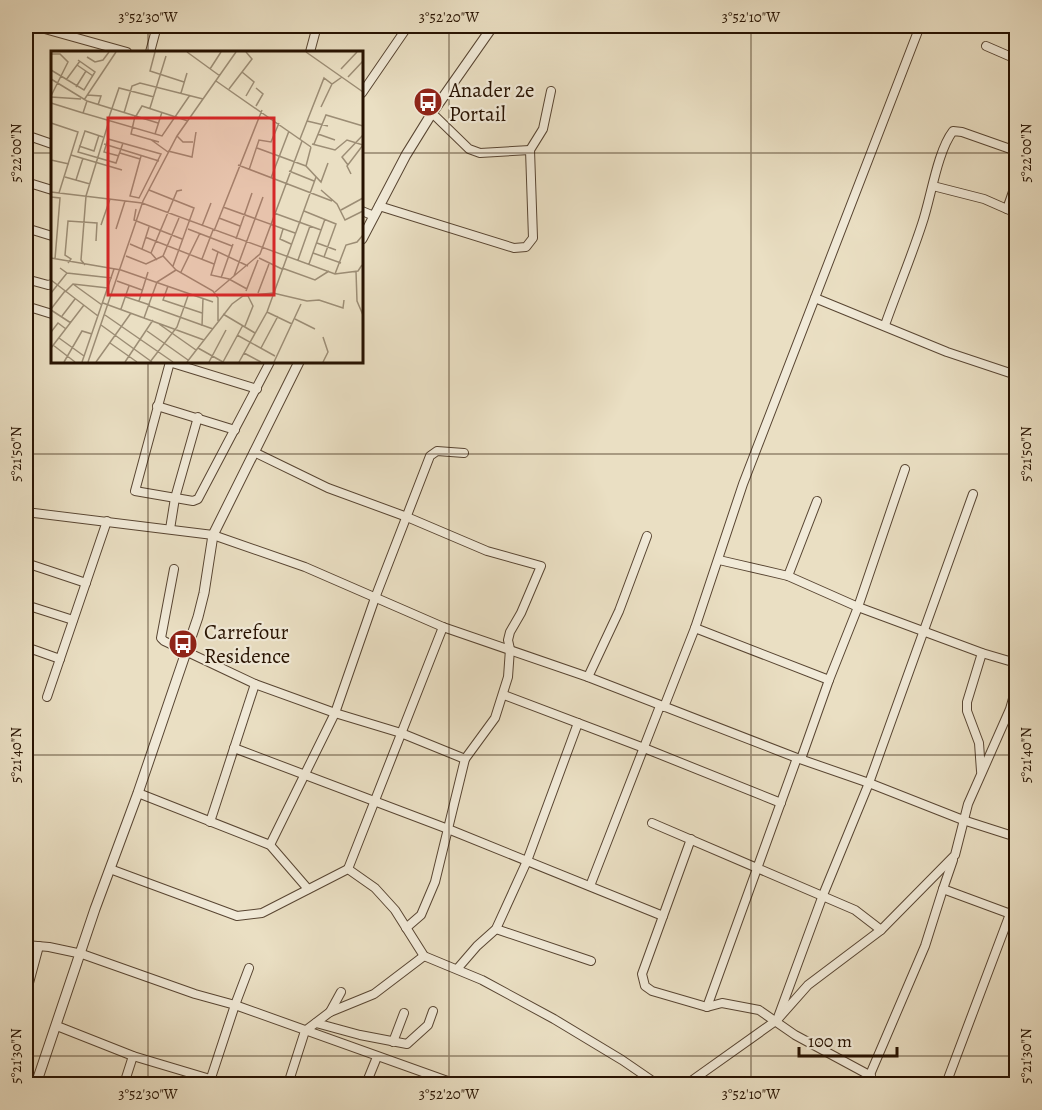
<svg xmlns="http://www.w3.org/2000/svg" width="1042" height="1110" viewBox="0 0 1042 1110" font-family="Alegreya,serif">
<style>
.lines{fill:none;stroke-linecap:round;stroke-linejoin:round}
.minor-casing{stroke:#584532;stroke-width:10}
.tertiary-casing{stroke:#584532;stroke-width:11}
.minor{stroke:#f1ead8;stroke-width:8}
.tertiary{stroke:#f1ead8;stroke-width:9}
.ticks{fill:none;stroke:#271201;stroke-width:1.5;stroke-opacity:0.45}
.labels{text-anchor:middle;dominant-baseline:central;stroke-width:4.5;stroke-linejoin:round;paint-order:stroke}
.poi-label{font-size:21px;fill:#271201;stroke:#f1ead8;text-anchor:start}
.inset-road{fill:none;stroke:#9c8d75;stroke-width:1.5}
.view{fill:#d62828;fill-opacity:0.15;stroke:#d62828;stroke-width:3}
.inset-edge{fill:none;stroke:#271201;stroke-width:3}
.neatline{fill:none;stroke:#271201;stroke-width:2}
.ticks-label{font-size:15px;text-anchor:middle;fill:#271201}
</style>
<rect width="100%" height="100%" fill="#eadfc3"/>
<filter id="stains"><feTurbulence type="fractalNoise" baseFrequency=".00333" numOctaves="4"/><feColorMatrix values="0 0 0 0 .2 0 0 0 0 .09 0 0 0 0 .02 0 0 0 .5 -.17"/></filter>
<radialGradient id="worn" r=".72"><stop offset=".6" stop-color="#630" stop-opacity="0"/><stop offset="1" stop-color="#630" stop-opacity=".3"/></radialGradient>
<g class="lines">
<g class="minor-casing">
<g id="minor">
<polyline points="34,26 127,52"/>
<polyline points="302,26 316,30"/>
<polyline points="986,46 1016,59"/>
<polyline points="150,52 157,26"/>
<polyline points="310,52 317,26"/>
<polyline points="362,93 408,26"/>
<polyline points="432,113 469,149 480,153 530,150"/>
<polyline points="26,135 52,144"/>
<polyline points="26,182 52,190"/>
<polyline points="933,186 984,199 1016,213"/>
<polyline points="379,206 514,248 526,247 533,238 530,150 543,129 551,91"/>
<polyline points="1007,209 1016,183"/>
<polyline points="362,211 374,216"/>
<polyline points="26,228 52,236"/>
<polyline points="26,279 48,285 52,284"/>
<polyline points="815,298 947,352 1016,375"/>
<polyline points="26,306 52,314"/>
<path d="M885,325C897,291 911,258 922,224C931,198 937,152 953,131L962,132L1016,151"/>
<polyline points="169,362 257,389"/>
<polyline points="170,362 135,491 193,501 198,499 270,362"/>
<polyline points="157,406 235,430"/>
<polyline points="254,452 328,488 407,517 487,551 541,566 521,613 510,632 508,640 510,649 508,677 495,718 465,759 435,882 421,915 406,928"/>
<polyline points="26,512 213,535 305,567 443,627 588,677 797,758 869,783 963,820 1016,837"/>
<polyline points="170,529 175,498 198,417"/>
<polyline points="719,560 788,576 858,607 982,653 1016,663"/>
<polyline points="26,563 86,583"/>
<polyline points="174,569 161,638 164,641 255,684 335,713 401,733 465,759"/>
<polyline points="788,576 817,501"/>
<polyline points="26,605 73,620"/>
<polyline points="695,628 829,680"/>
<polyline points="26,647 60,659"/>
<polyline points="588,677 619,611 647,536"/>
<polyline points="504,695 644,748 781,803"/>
<polyline points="47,697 107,521"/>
<polyline points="664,707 695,628 743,484 920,26"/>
<polyline points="234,748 448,829 663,916"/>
<polyline points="801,759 829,680 858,607 905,469"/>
<polyline points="981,771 979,743 967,711 967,702 982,653"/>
<polyline points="138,793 270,845 308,889"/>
<polyline points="210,822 255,684"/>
<polyline points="652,823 855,910 881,930"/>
<polyline points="691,839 642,974 645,986 652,991 707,1007 722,1003 759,1010 795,1035 871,1076"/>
<polyline points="270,845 335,713 375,598 430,456 437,451 464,453"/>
<polyline points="953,860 943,889 1016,916"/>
<polyline points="110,869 237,916 262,913 348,869 375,888 395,910 424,956 482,980 554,1019 622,1060 657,1084"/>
<polyline points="348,869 443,627"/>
<polyline points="590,886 660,706"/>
<polyline points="496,929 591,961"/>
<polyline points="26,945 49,947 82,954 195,994 235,1005 456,1084"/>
<polyline points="458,968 477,946 496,929 527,861 578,723"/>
<polyline points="26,994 39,946"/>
<polyline points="707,1007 797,758"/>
<polyline points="330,1012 341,992"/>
<polyline points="777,1020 823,895 869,783 973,494"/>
<polyline points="316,1023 360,1035 407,1044 428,1025 433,1011"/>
<polyline points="57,1026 133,1056 210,1079"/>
<polyline points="393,1042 404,1013"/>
<polyline points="124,1084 133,1056"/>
<polyline points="209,1084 235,1005 249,968"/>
<polyline points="288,1084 305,1031 330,1012 374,994 424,956"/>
<polyline points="366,1084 377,1057"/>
<polyline points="687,1084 777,1020 808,985 881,930 955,855 968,804 1010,709 1016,688"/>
<polyline points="866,1084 925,946 943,889"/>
<polyline points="946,1084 1010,914"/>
</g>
</g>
<g class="tertiary-casing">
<g id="tertiary">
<polyline points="362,239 406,155 432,113 493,26"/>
<polyline points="36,1084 95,909 138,793 198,617 204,593 213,535 299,362"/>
</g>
</g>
<use href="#minor" class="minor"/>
<use href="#tertiary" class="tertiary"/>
</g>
<path class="ticks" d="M148,26V52M449,26V1084M751,26V1084M26,153H52M362,153H1016M148,362V1084M26,454H1016M26,755H1016M26,1056H1016"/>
<defs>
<g id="bus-disc" transform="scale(1.5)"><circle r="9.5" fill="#8f2418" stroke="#f1ead8"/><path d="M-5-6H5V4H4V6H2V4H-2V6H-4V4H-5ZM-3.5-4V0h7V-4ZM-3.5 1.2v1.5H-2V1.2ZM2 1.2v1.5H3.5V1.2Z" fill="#fff"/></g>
</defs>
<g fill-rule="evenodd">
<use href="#bus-disc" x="428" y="102"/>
<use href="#bus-disc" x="183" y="644"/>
</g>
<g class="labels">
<g class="poi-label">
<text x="449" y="90">Anader 2e<tspan x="449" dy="24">Portail</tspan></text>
<text x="204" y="632">Carrefour<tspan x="204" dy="24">Residence</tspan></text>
</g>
</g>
<g transform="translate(51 51)">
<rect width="312" height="312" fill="#eadfc3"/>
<path class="inset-road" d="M104,1L99,20L133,31M136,1L169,25M255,1L312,41M0,3H9L17,11L0,45M36,6L44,11L52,9L58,1M26,14L42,25M159,18L170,1M290,18L306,1M0,19L33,39L44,21L27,9M191,21L203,31L195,45M297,26L312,10M0,28L36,50L107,72M15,29L29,10M165,30L260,96M25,36L35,20M178,38L201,8L195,1M130,42L136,22M36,44L50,45L47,54M0,46L30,48M33,49L65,1M36,50L32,62L111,85L139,44M0,52L32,62M205,55L212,43L205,37M270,56L281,33M99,57L115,5M73,62L81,35L89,32L152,48M84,65L80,83L108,91M85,65L91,55L137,70M57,69L68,37L103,46M256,70L277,75M0,72L27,81L8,142M104,83L111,61M267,83L284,89M126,85L132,91H142M52,86L34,80L27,101L65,112L72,92M99,88L117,101M249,88L273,27L281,33L291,26M53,93L108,110M261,93L284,99L296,89L312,94M263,93L275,64L312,75M28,95L43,100L48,84M260,96L255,115L270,131L277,112M206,97L255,115M117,100L141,106L145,81M69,102L89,108M20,104L71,119M68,105L53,101L57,88L110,103L88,147L79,145L90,105M0,109L18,113M187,114L281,150M297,114L291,106L312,84M198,119L208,89L220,91L228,72M238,120L263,130M300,123L296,115L312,94M14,126L39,133M220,127L238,80M25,129L32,107M98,139L143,157L122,215M270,139L286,153L294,169L312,160M0,141L91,152L284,223L307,220L311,214M0,146L9,147L4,208M172,156L244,182M85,158L83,169L131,188M290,159L312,147M253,160L285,173L273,206M223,162L270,179M168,167L189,175M50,174L59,148M151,175L160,152M65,178L74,150M137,178L181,195M232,178L229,188L240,193M163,180L211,59M94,186L163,213M185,188L201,142M266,192L285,199M79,193L100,202L106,209M91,198L98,176M161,198L197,215M167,201L160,224L178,228L196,238M100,202L126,140L131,139M262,202L290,212M75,205L95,213L112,205L125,219L162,240L167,247V270M112,205L128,167M0,207L70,219L162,251M208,207L231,218M151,208L162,179M247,209L259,175M17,212L20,208L14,204L17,170L46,172L45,190M258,213L274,168M34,214L30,209L35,145L58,70M9,217L16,222L61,227M231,217L264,229L278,220M305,220L306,250L312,264M130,221L149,182M284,223L295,194L306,191L312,184M183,225L212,146M170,227L182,193M0,229L47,265M66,230L91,239M22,233L51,254M117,235L112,249L151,262M195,240L207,209M14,241L22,233L57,237M164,241L209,203L251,90M0,242L16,222M207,242L218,213M75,246L99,254M88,250L97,221M52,252L153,289M98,255L162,278M0,258L14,240M70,258L78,235M0,259L20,272M216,261L241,273M172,263L204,282M54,264L122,311M11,265L24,248M93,267L106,231L125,219M244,268L264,278M108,273L145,299M50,274L101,311M151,275L152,247M194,275L202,255L197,245M96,280L137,309M0,281L7,272L15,278M186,284L224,305M8,287L33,305M59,292L86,311M2,294L24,311M0,297L33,254M147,297L172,311M210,297L227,265M193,302L210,311M13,311L31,280L41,283M31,311L63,218M37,311L92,150L126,85L185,1M45,311L80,262M74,311L102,269M99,311L126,276L138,242M136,311L181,253L192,245L222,242L256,250L268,249L292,257L293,249M158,311L175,279M172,311L192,274M188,311L216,261L265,126M223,311L250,253M272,311L277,301L272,286"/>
<path class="view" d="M57,67H223V244H57Z"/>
<rect width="312" height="312" class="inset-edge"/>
</g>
<rect width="1042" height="1110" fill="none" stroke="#eadfc3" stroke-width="66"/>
<path d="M799 1047v9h98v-9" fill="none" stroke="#271201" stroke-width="3"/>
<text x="808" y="1047" font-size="18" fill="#271201" stroke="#f1ead8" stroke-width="4.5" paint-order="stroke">100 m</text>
<rect x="33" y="33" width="976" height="1044" class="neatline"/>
<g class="ticks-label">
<text x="148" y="22">3°52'30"W</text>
<text x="449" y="22">3°52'20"W</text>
<text x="751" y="22">3°52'10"W</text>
<text transform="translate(16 153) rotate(-90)" y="5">5°22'00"N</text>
<text transform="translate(1026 153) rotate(-90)" y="5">5°22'00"N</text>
<text transform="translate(16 454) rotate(-90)" y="5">5°21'50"N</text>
<text transform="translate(1026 454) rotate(-90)" y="5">5°21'50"N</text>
<text transform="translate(16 755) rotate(-90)" y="5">5°21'40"N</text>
<text transform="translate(1026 755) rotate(-90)" y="5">5°21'40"N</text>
<text transform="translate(16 1056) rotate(-90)" y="5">5°21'30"N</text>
<text transform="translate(1026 1056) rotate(-90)" y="5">5°21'30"N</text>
<text x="148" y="1099">3°52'30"W</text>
<text x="449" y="1099">3°52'20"W</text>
<text x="751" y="1099">3°52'10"W</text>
</g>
<rect width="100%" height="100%" filter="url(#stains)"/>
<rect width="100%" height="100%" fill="url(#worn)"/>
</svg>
